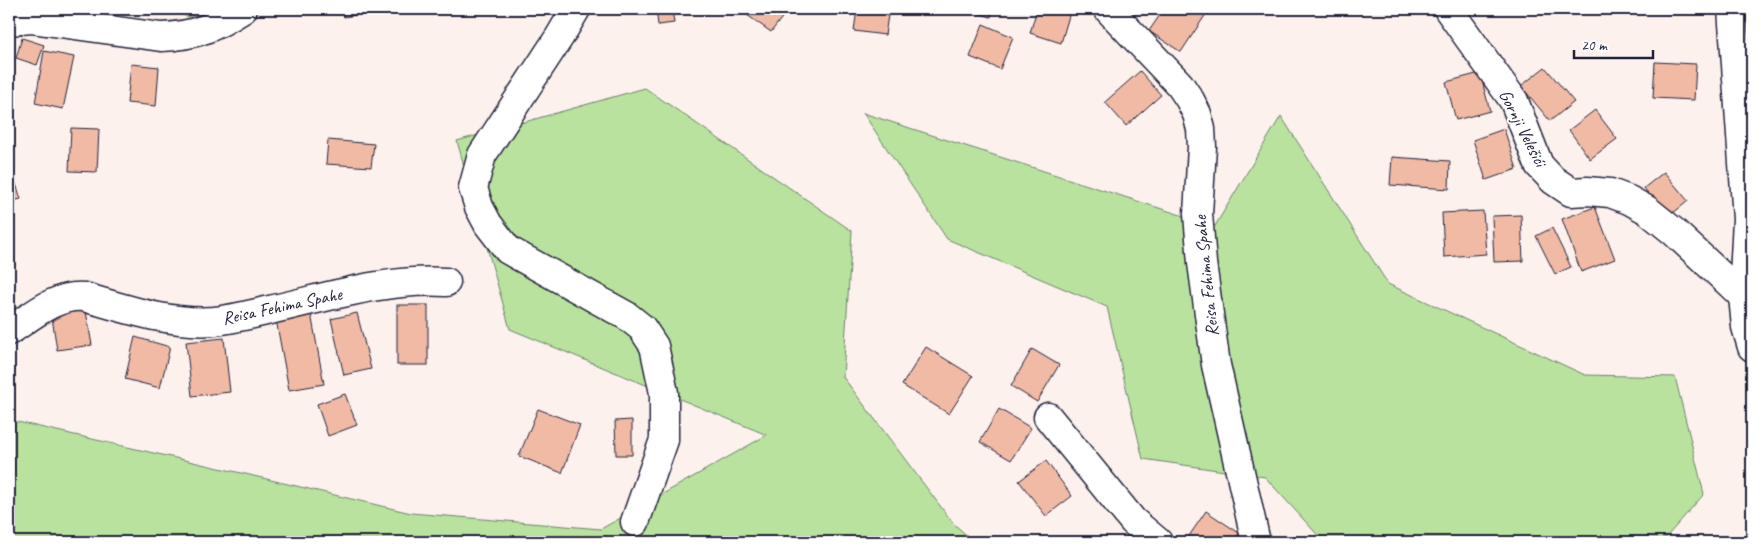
<svg xmlns="http://www.w3.org/2000/svg" width="1761" height="551" viewBox="0 0 1761 551" font-family="Caveat,sans-serif">
<style>
.green{fill:#b9e29e;stroke:#6e826c}
.building{fill:#f1baa5;stroke:#22223b}
.lines{fill:none;stroke-linecap:round;stroke-linejoin:round}
.minor-casing{stroke:#22223b;stroke-width:31}
.minor{stroke:#fff;stroke-width:28}
.labels{text-anchor:middle;dominant-baseline:central;stroke-width:4;stroke-linejoin:round;paint-order:stroke}
.street-label{font-size:18px;fill:#22223b;stroke:#fff}
</style>
<rect width="100%" height="100%" fill="#fcf1ed"/>
<filter id="ink" filterUnits="userSpaceOnUse"><feTurbulence type="fractalNoise" baseFrequency=".02" numOctaves="2"/><feDisplacementMap in="SourceGraphic" scale="10" xChannelSelector="R" yChannelSelector="G"/><feConvolveMatrix kernelMatrix="1 2 1 2 8 2 1 2 1" color-interpolation-filters="sRGB"/></filter>
<g filter="url(#ink)">
<g class="green">
<polygon points="159,9 202,9 190,17"/>
<polygon points="645,88 852,231 843,377 953,523 974,542 9,542 9,420 241,473 411,513 601,529 767,435 510,329 457,141"/>
<polygon points="863,113 1215,226 1281,116 1388,284 1585,375 1675,377 1704,494 1662,542 1324,542 1265,477 1143,459 1107,307 947,239"/>
</g>
<g class="building">
<polygon points="342,9 373,9 374,12 344,17"/>
<polygon points="656,9 672,9 674,23 658,25"/>
<polygon points="751,9 775,9 784,15 771,32 747,15"/>
<polygon points="857,9 889,9 885,35 854,31"/>
<polygon points="963,9 993,9 991,17"/>
<polygon points="1037,9 1071,9 1061,43 1030,33"/>
<polygon points="1164,9 1205,9 1208,11 1181,52 1149,31"/>
<polygon points="983,24 1013,37 1000,69 970,57"/>
<polygon points="22,38 44,45 37,65 16,58"/>
<polygon points="44,51 74,57 63,109 35,103"/>
<polygon points="1655,62 1696,64 1694,100 1653,98"/>
<polygon points="131,64 159,67 156,106 127,103"/>
<polygon points="1545,67 1574,102 1550,121 1521,86"/>
<polygon points="1140,71 1161,95 1126,126 1105,102"/>
<polygon points="1480,73 1490,111 1456,120 1446,82"/>
<polygon points="1595,110 1617,139 1590,159 1569,130"/>
<polygon points="71,128 99,129 97,172 69,171"/>
<polygon points="1504,129 1517,169 1486,180 1473,140"/>
<polygon points="328,140 374,144 371,167 326,164"/>
<polygon points="1392,157 1450,161 1449,189 1390,185"/>
<polygon points="9,163 21,199 9,202"/>
<polygon points="1664,172 1688,201 1667,218 1644,188"/>
<polygon points="1595,207 1615,259 1581,272 1562,219"/>
<polygon points="1483,211 1486,254 1444,257 1442,213"/>
<polygon points="1521,215 1523,261 1494,262 1492,216"/>
<polygon points="1552,228 1571,267 1555,274 1536,236"/>
<rect x="397" y="305" width="31" height="60"/>
<polygon points="85,306 92,345 57,350 51,311"/>
<polygon points="310,308 324,384 289,390 275,314"/>
<polygon points="357,313 371,369 344,375 331,319"/>
<polygon points="135,337 170,347 160,388 125,379"/>
<polygon points="224,338 230,392 192,396 186,342"/>
<polygon points="926,347 973,376 949,414 902,385"/>
<polygon points="1032,349 1059,365 1037,402 1011,386"/>
<polygon points="345,394 357,425 328,436 317,404"/>
<polygon points="538,409 580,425 562,473 519,456"/>
<polygon points="999,409 1031,428 1011,460 980,442"/>
<polygon points="632,420 632,455 616,455 615,421"/>
<polygon points="1046,461 1072,496 1046,516 1019,481"/>
<polygon points="1206,511 1239,533 1233,542 1185,542"/>
</g>
<g class="lines">
<g class="minor-casing">
<g id="minor">
<polyline points="576,9 560,36 482,155 473,188 479,207 488,224 508,250 627,316 642,328 654,346 664,393 664,440 635,522"/>
<polyline points="1108,9 1180,85 1190,100 1197,114 1201,129 1202,147 1198,214 1202,263 1216,365 1256,542"/>
<polyline points="1448,9 1514,101 1539,165 1553,180 1571,192 1587,191 1610,193 1629,200 1647,210 1673,231 1743,296"/>
<polyline points="1732,9 1747,219 1743,296 1746,327 1752,347"/>
<path d="M9,21L31,19L161,37C195,36 215,27 243,9"/>
<path d="M9,331C31,317 56,294 84,297C126,309 169,324 214,321C233,319 252,314 270,310C328,297 387,278 446,282"/>
<polyline points="1048,417 1133,521 1158,542"/>
</g>
</g>
<use href="#minor" class="minor"/>
</g>
</g>
<g class="labels">
<g class="street-label">
<text transform="translate(1523 128) rotate(63)">Gornji Velešići</text>
<text transform="translate(1206 276) rotate(-96)">Reisa Fehima Spahe</text>
<text transform="translate(282 306) rotate(-12)">Reisa Fehima Spahe</text>
</g>
</g>
<rect width="1761" height="551" fill="none" stroke="#fff" stroke-width="30"/>
<rect x="15" y="15" width="1731" height="521" fill="none" stroke="#22223b" stroke-width="2" filter="url(#ink)"/>
<path d="M1574 50v8h79v-8" fill="none" stroke="#22223b" stroke-width="2.5"/>
<text x="1581" y="50" font-size="15" fill="#22223b" stroke="#ffffff" stroke-width="4" paint-order="stroke">20 m</text>
</svg>
